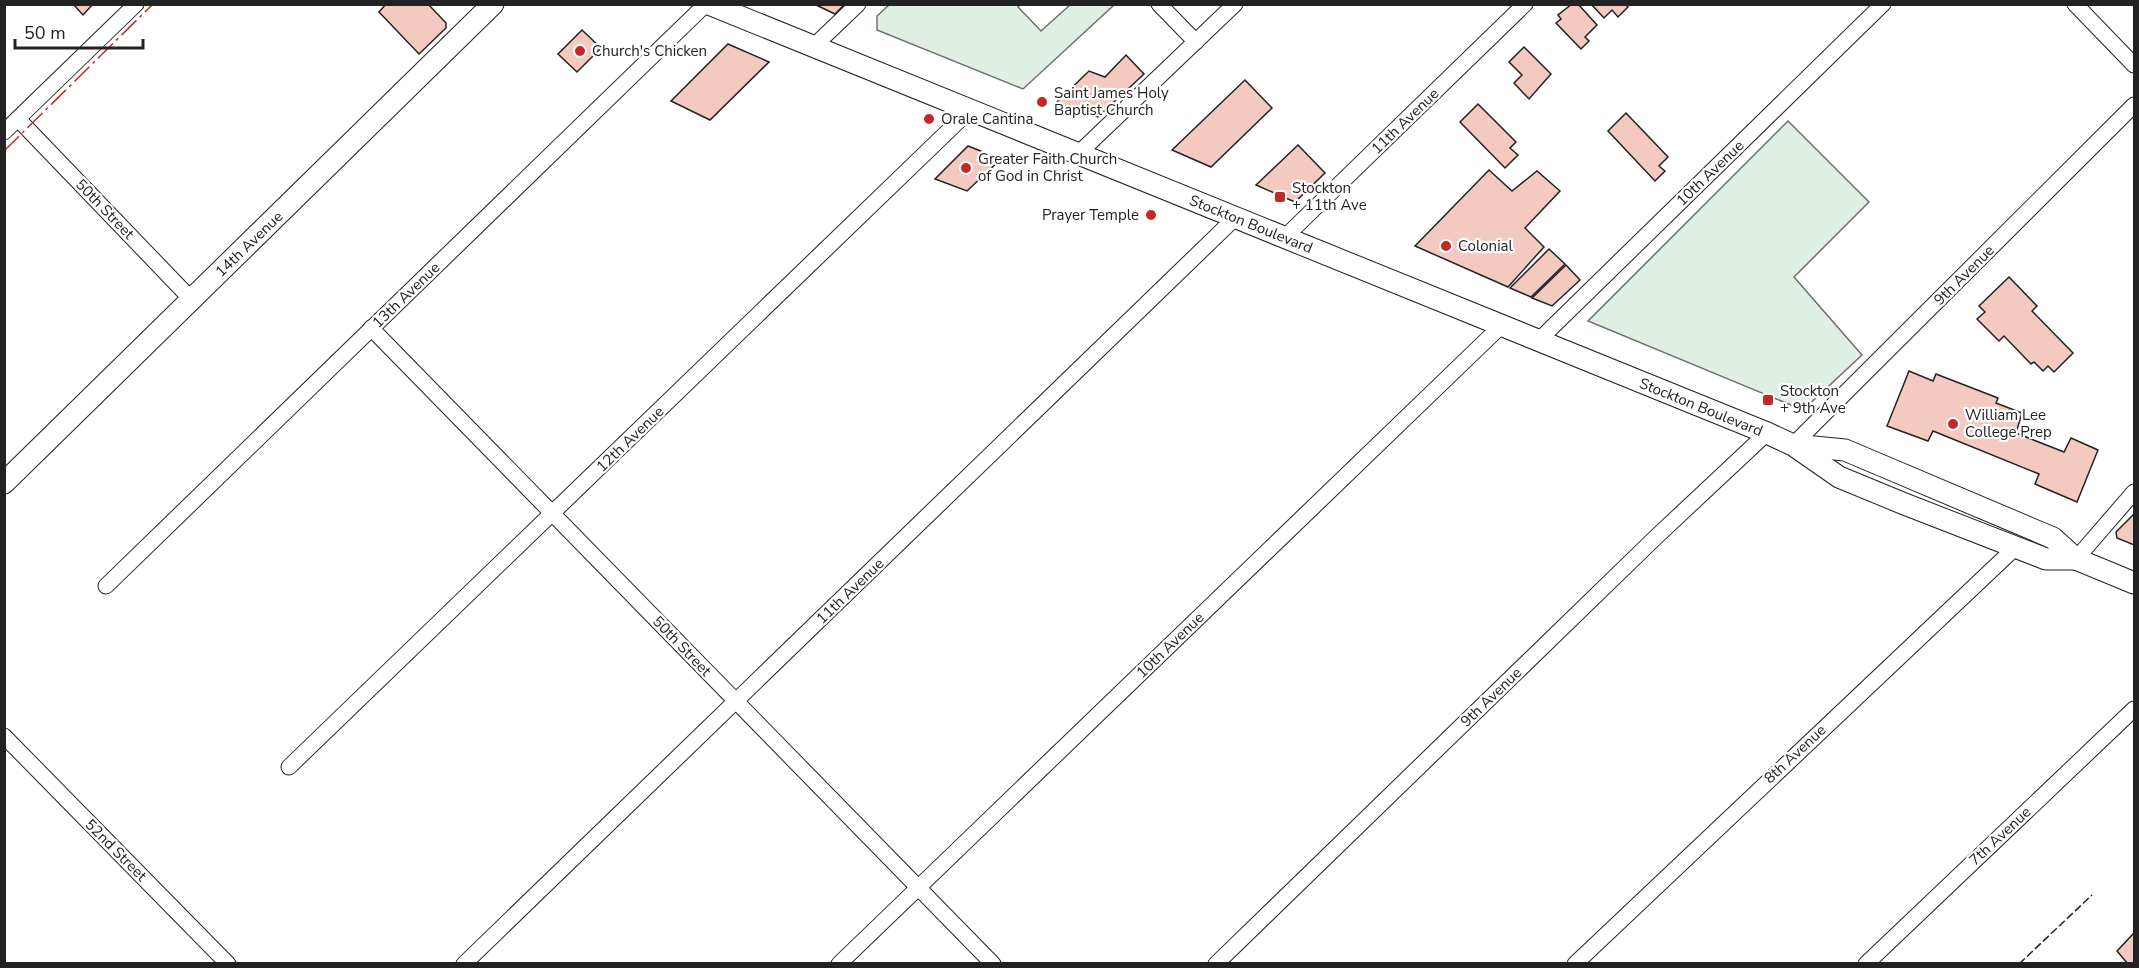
<svg xmlns="http://www.w3.org/2000/svg" width="2139" height="968" viewBox="0 0 2139 968" font-family="'Nunito Sans',sans-serif">
<style>
.green{fill:#e0efe3;stroke:#6f6f6f;stroke-width:1.5}
.building{fill:#f3c9c0;stroke:#222;stroke-width:1.5}
.lines{fill:none;stroke-linecap:round;stroke-linejoin:round}
.street-casing{stroke:#222;stroke-width:17}
.secondary-casing{stroke:#222;stroke-width:23}
.street{stroke:#fff;stroke-width:15}
.secondary{stroke:#fff;stroke-width:21}
.fence{stroke:#222;stroke-width:1.5;stroke-dasharray:8 3;stroke-linecap:butt}
.power{stroke:#c62828;stroke-width:1.5;stroke-dasharray:21 4.5 3 4.5;stroke-linecap:butt}
.poi-dot{fill:#c62828;stroke:#fff;stroke-width:2}
.labels{text-anchor:middle;dominant-baseline:central;stroke-width:4.5;stroke-linejoin:round;paint-order:stroke}
.poi-label{font-size:15px;fill:#222;stroke:#fff;text-anchor:start}
.street-label{font-size:15px;fill:#222;stroke:#fff}
</style>
<rect width="100%" height="100%" fill="#fff"/>
<g class="green">
<polygon points="889,5 1020,5 1018,7 1041,31 1070,5 1114,5 1023,89 877,30 877,16"/>
<polygon points="1788,121 1869,202 1794,277 1862,355 1803,410 1588,321"/>
</g>
<g class="building">
<polygon points="73,4 93,4 83,15"/>
<polygon points="386,4 428,4 446,23 446,28 419,54 379,12"/>
<polygon points="814,4 845,4 835,14"/>
<polygon points="1572,4 1578,4 1597,25 1585,37 1589,41 1581,49 1556,23 1561,19 1558,15"/>
<polygon points="1591,4 1625,4 1628,7 1618,17 1612,10 1604,18"/>
<polygon points="582,30 601,48 577,72 558,54"/>
<polygon points="728,44 769,62 710,120 671,101"/>
<polygon points="1524,47 1551,74 1529,99 1514,83 1522,75 1509,62"/>
<polygon points="1126,55 1144,74 1098,117 1056,103 1089,71 1105,77"/>
<polygon points="1245,80 1272,108 1211,167 1172,150"/>
<polygon points="1478,104 1516,142 1510,148 1518,155 1505,168 1460,122"/>
<polygon points="1626,113 1668,157 1659,166 1665,171 1655,181 1608,131"/>
<polygon points="1298,145 1325,173 1295,202 1256,185"/>
<polygon points="968,146 1001,159 967,191 935,179"/>
<polygon points="1489,170 1512,191 1537,171 1560,191 1525,228 1544,247 1508,287 1415,246"/>
<polygon points="1549,249 1565,264 1531,297 1510,288"/>
<polygon points="1566,265 1580,280 1552,306 1532,298"/>
<polygon points="2009,277 2037,306 2032,311 2073,353 2054,372 2048,366 2043,371 2034,362 2031,364 2004,336 1999,341 1977,319 1985,312 1979,306"/>
<polygon points="1909,371 1933,381 1936,374 1998,398 1996,403 2022,413 2016,433 2064,452 2071,438 2098,450 2077,502 2035,484 2039,474 1933,431 1928,441 1887,426"/>
<polygon points="2134,514 2134,545 2117,538 2116,532"/>
<polygon points="2134,933 2134,964 2128,964 2117,951"/>
</g>
<g class="lines">
<g class="street-casing">
<g id="street">
<polyline points="1159,4 1196,42"/>
<polyline points="2075,4 2134,65"/>
<polyline points="813,47 858,4"/>
<polyline points="18,119 192,300"/>
<polyline points="4,132 136,4"/>
<polyline points="1078,154 1235,4"/>
<polyline points="1284,238 1525,4"/>
<polyline points="371,328 993,964"/>
<polyline points="1538,341 1883,4"/>
<polyline points="1793,445 2134,105"/>
<polyline points="2076,559 2134,492"/>
<polyline points="106,586 706,4"/>
<polyline points="4,736 228,964"/>
<polyline points="289,767 970,110"/>
<polyline points="464,964 1235,218"/>
<polyline points="839,964 1501,326"/>
<polyline points="1216,964 1655,538 1767,433"/>
<polyline points="1575,964 2017,546"/>
<polyline points="1866,964 2134,709"/>
</g>
</g>
<g class="secondary-casing">
<g id="secondary">
<polyline points="709,4 1767,433 1793,445 1839,477 1902,503 2046,559 2076,559"/>
<polyline points="1794,445 1845,450 2053,538 2076,559 2134,583"/>
<polyline points="4,483 493,4"/>
</g>
</g>
<use href="#street" class="street"/>
<use href="#secondary" class="secondary"/>
<polyline class="fence" points="2019,964 2092,895"/>
<polyline class="power" points="4,151 153,4"/>
</g>
<g class="poi-dot">
<circle cx="580" cy="51" r="6"/>
<circle cx="1042" cy="102" r="6"/>
<circle cx="929" cy="119" r="6"/>
<circle cx="966" cy="168" r="6"/>
<rect x="1274" y="191" width="12" height="12" rx="3"/>
<circle cx="1151" cy="215" r="6"/>
<circle cx="1446" cy="246" r="6"/>
<rect x="1762" y="394" width="12" height="12" rx="3"/>
<circle cx="1953" cy="424" r="6"/>
</g>
<g class="labels">
<g class="poi-label">
<text x="592" y="51">Church's Chicken</text>
<text x="1054" y="93">Saint James Holy<tspan x="1054" dy="17">Baptist Church</tspan></text>
<text x="941" y="119">Orale Cantina</text>
<text x="978" y="159">Greater Faith Church<tspan x="978" dy="17">of God in Christ</tspan></text>
<text x="1292" y="188">Stockton<tspan x="1292" dy="17">+ 11th Ave</tspan></text>
<text x="1139" y="215" text-anchor="end">Prayer Temple</text>
<text x="1458" y="246">Colonial</text>
<text x="1780" y="391">Stockton<tspan x="1780" dy="17">+ 9th Ave</tspan></text>
<text x="1965" y="415">William Lee<tspan x="1965" dy="17">College Prep</tspan></text>
</g>
<g class="street-label">
<text transform="translate(1405 121) rotate(-44)">11th Avenue</text>
<text transform="translate(1710 173) rotate(-44)">10th Avenue</text>
<text transform="translate(105 209) rotate(46)">50th Street</text>
<text transform="translate(1251 224) rotate(22)">Stockton Boulevard</text>
<text transform="translate(249 244) rotate(-44)">14th Avenue</text>
<text transform="translate(1964 275) rotate(-45)">9th Avenue</text>
<text transform="translate(406 295) rotate(-44)">13th Avenue</text>
<text transform="translate(1701 407) rotate(22)">Stockton Boulevard</text>
<text transform="translate(630 439) rotate(-44)">12th Avenue</text>
<text transform="translate(850 591) rotate(-44)">11th Avenue</text>
<text transform="translate(1170 645) rotate(-44)">10th Avenue</text>
<text transform="translate(682 646) rotate(46)">50th Street</text>
<text transform="translate(1491 697) rotate(-44)">9th Avenue</text>
<text transform="translate(1795 754) rotate(-43)">8th Avenue</text>
<text transform="translate(2000 836) rotate(-43)">7th Avenue</text>
<text transform="translate(116 850) rotate(45)">52nd Street</text>
</g>
</g>
<rect width="2139" height="968" fill="none" stroke="#222222" stroke-width="12"/>
<path d="M15 39v9h128v-9" fill="none" stroke="#222222" stroke-width="3"/>
<text x="24" y="39" font-size="18" fill="#222222" stroke="#ffffff" stroke-width="4.5" paint-order="stroke">50 m</text>
</svg>
